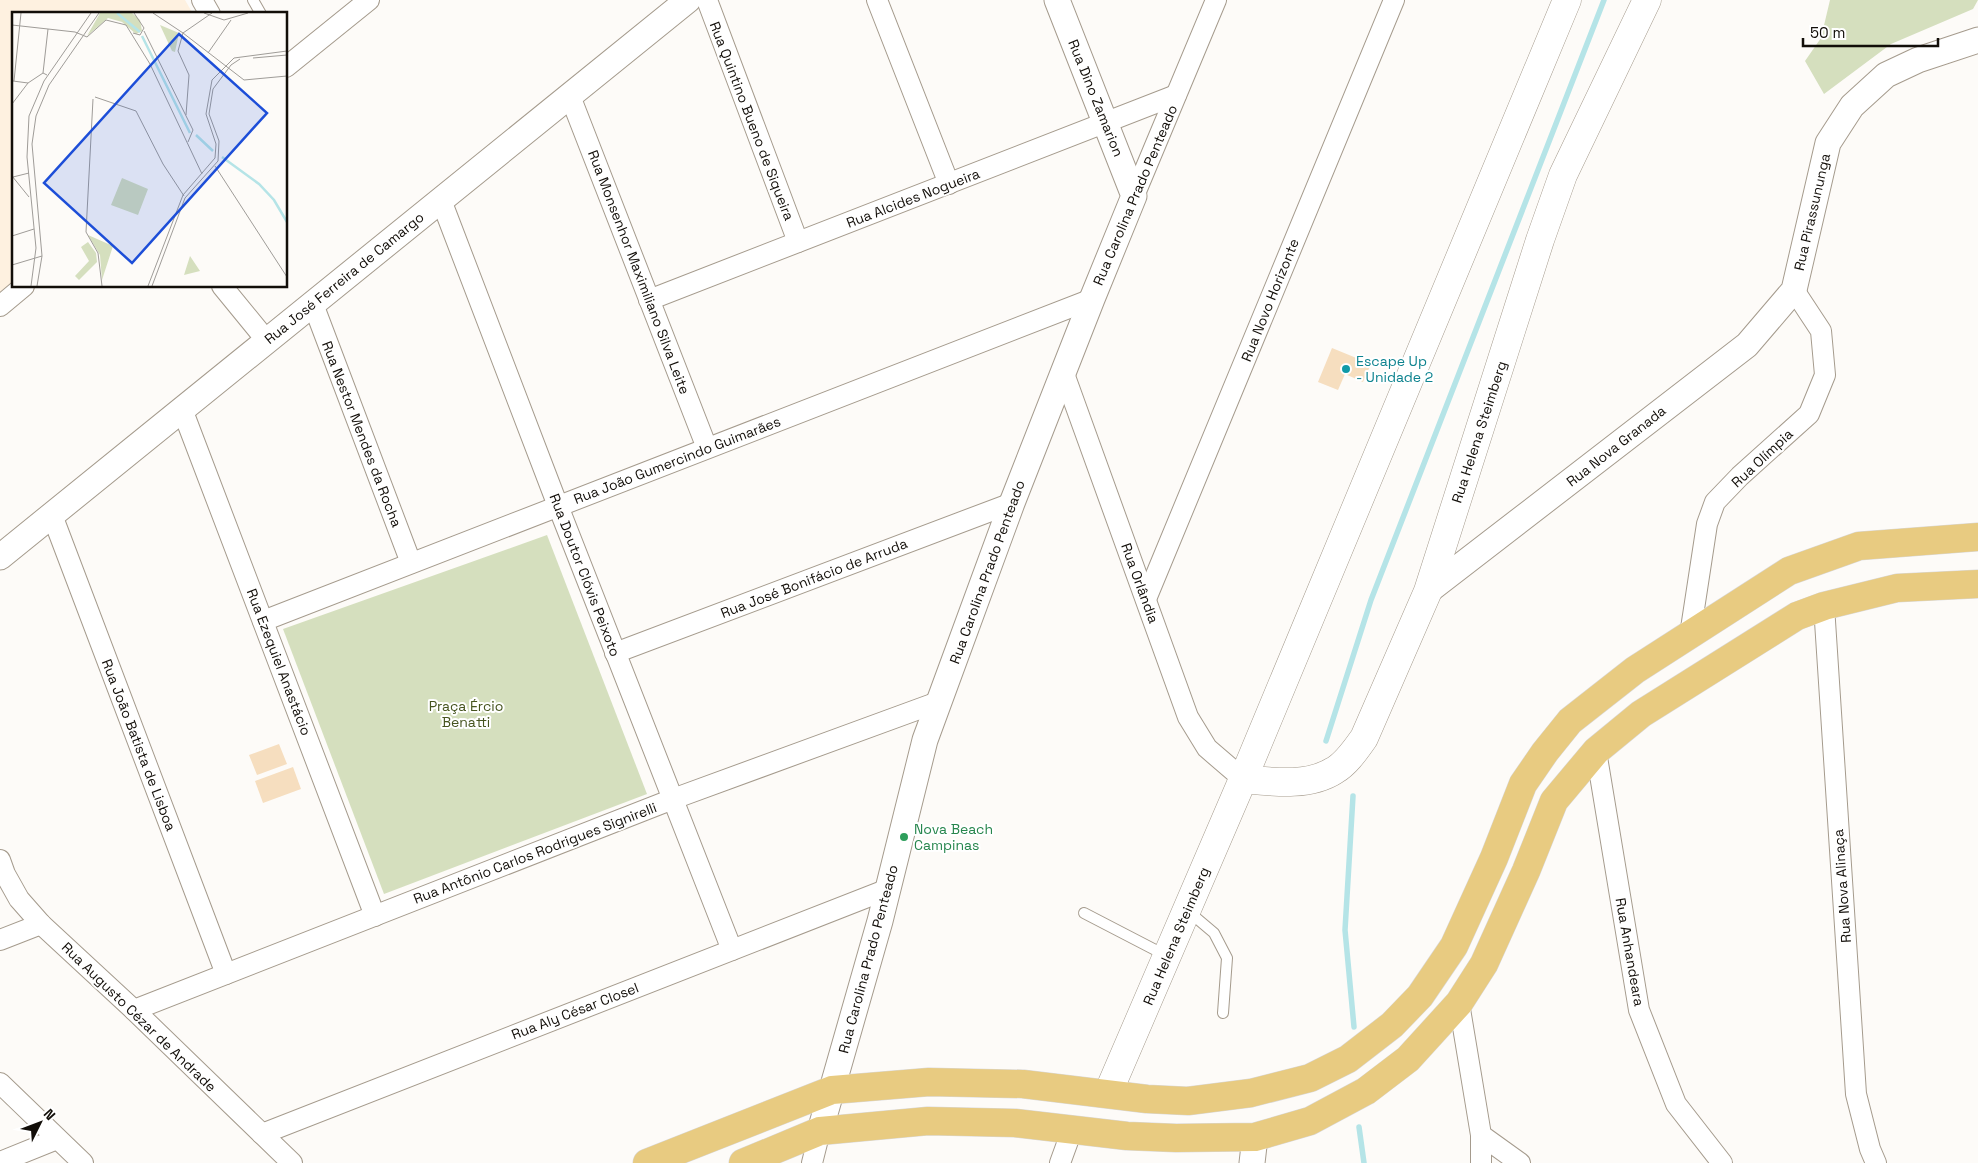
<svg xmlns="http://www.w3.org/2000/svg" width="1978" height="1163" viewBox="0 0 1978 1163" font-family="'Space Grotesk',sans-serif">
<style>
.built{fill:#fef1e0}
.green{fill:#d5dfbe}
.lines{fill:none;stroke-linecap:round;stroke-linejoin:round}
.stream{stroke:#b5e4e7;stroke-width:5.5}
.building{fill:#f6debf}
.service-casing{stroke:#a59b8d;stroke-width:12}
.minor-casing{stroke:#a59b8d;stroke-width:22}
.tertiary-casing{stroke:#a59b8d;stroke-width:27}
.secondary-casing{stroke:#a59b8d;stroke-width:29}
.primary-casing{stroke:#d9d8d8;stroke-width:29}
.service{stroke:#fff;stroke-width:10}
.minor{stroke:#fff;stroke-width:20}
.tertiary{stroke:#fff;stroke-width:25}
.secondary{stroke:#fff;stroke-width:28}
.primary{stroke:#e8cb81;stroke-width:28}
.culture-dot{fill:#0f9aa8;stroke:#fff;stroke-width:2}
.leisure-dot{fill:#2e9e5b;stroke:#fff;stroke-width:2}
.labels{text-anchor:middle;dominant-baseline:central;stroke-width:4;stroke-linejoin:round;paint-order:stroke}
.street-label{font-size:14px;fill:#120e09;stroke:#fff}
.culture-label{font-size:14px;fill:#0d838f;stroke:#fff;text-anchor:start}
.park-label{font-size:14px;fill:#46541f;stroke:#fff}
.leisure-label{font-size:14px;fill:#27864d;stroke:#fff;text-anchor:start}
.inset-river{fill:none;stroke:#b5e4e7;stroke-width:2.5}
.inset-road{fill:none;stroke:#9f9c98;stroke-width:1}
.view{fill:#1d4ed8;fill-opacity:0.15;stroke:#1d4ed8;stroke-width:2.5}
.inset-edge{fill:none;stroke:#120e09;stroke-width:2.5}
</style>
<rect width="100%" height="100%" fill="#fdfbf8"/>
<polygon class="built" points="0,0 185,0 193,14 14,14 14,286 0,301"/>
<g class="green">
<polygon points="1830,0 1978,0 1973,9 1891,44 1824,94 1805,61 1821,38"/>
<polygon points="547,535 647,794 384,894 283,629"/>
</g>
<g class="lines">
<g class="stream">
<polyline points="1326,741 1371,600 1604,0"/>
<polyline points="1353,796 1345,930 1354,1027"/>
<polyline points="1359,1127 1364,1163"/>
</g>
</g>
<g class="building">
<polygon points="1332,348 1371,364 1363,382 1345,374 1338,390 1318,382"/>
<polygon points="279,744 287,764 257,775 249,755"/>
<polygon points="293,767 301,789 263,803 255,781"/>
</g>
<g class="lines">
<g class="service-casing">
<g id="service">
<polyline points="253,0 261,14"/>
<polyline points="1188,911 1214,933 1227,958 1223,1013"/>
<polyline points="1084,913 1165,955"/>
</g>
</g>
<g class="minor-casing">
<g id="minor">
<polyline points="202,0 210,14"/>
<polyline points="707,0 798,242"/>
<polyline points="877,0 949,184"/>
<polyline points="286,67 369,0"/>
<polyline points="570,96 707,448"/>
<polyline points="1134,196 1216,0"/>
<polyline points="441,200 558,506 732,950"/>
<polyline points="222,286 267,341"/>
<polyline points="649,300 1176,95"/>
<polyline points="313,304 411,563"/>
<polyline points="0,306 24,286"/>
<polyline points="1063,371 1188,717 1207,748 1243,779"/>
<polyline points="182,409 375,916"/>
<polyline points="52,515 226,974"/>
<polyline points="1146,599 1394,0"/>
<polyline points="1824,606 1856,1094 1870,1149 1876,1163"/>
<polyline points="263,621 1092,299"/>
<polyline points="1690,635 1707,524 1715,502 1740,476 1809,414 1825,375 1821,331 1794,290"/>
<polyline points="615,653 1012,503"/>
<polyline points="1596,751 1639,1010 1676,1104 1722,1163"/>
<polyline points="0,860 5,874 19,899 41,924 134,1010 292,1163"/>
<polyline points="0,940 41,924"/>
<polyline points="1459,1003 1481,1135 1520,1163"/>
<polyline points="134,1010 673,799 938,702"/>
<polyline points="0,1083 83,1163"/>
<polyline points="262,1134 888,889"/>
<polyline points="1481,1135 1481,1163"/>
<polyline points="0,1162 57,1139"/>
<polyline points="812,1163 820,1131"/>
<polyline points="1060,1163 1072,1130"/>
</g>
</g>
<g class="tertiary-casing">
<g id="tertiary">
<polyline points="0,557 688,0"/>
<polyline points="1428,591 1747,345 1794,290 1828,143 1852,106 1886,75 1918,60 1978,40"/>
<polyline points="820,1131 880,921 925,740 1012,503 1092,299 1134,196 1057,0"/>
<polyline points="1252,1163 1255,1137"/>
</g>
</g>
<g class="secondary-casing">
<g id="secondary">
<path d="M1243,779C1273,782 1309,787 1335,770C1347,763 1356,749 1364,738L1428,591L1540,240L1563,175L1647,0"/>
<polyline points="1108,1093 1243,779 1567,0"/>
</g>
</g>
<g class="primary-casing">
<g id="primary">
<polyline points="647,1163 832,1090 929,1082 1023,1084 1147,1099 1188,1101 1251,1093 1310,1078 1348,1059 1392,1025 1420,996 1454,946 1494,858 1523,784 1545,752 1570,721 1635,670 1789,571 1859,546 1978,537"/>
<polyline points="743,1163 820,1131 928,1121 1015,1123 1127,1136 1176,1138 1255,1137 1310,1121 1366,1091 1408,1059 1459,1003 1484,964 1526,871 1554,801 1596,751 1641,714 1797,616 1824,606 1897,588 1978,584"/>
</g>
</g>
<use href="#service" class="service"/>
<use href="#minor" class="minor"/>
<use href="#tertiary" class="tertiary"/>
<use href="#secondary" class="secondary"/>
<use href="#primary" class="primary"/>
</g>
<circle class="culture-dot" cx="1346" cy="369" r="5"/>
<circle class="leisure-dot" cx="904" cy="837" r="5"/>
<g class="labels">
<g class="street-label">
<text transform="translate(1096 98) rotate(68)">Rua Dino Zamarion</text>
<text transform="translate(752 121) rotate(69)">Rua Quintino Bueno de Siqueira</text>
<text transform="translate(1135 195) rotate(-67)">Rua Carolina Prado Penteado</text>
<text transform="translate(913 198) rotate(-21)">Rua Alcides Nogueira</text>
<text transform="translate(1812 212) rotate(-77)">Rua Pirassununga</text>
<text transform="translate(639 272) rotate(69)">Rua Monsenhor Maximiliano Silva Leite</text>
<text transform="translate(344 278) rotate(-39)">Rua José Ferreira de Camargo</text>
<text transform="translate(1270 300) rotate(-68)">Rua Novo Horizonte</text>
<text transform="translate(1479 432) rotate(-72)">Rua Helena Steimberg</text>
<text transform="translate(362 434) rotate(69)">Rua Nestor Mendes da Rocha</text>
<text transform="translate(1616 446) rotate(-38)">Rua Nova Granada</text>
<text transform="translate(1762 458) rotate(-43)">Rua Olímpia</text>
<text transform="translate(677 460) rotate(-21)">Rua João Gumercindo Guimarães</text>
<text transform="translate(987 572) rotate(-70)">Rua Carolina Prado Penteado</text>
<text transform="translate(585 575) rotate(69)">Rua Doutor Clóvis Peixoto</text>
<text transform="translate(814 578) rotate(-21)">Rua José Bonifácio de Arruda</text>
<text transform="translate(1140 583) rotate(70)">Rua Orlândia</text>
<text transform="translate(279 662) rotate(69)">Rua Ezequiel Anastácio</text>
<text transform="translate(139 745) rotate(69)">Rua João Batista de Lisboa</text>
<text transform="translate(535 853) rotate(-21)">Rua Antônio Carlos Rodrigues Signirelli</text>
<text transform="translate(1842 886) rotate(-94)">Rua Nova Alinaça</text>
<text transform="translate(1176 936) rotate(-67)">Rua Helena Steimberg</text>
<text transform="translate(1630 952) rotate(80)">Rua Anhandeara</text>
<text transform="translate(868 959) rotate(-75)">Rua Carolina Prado Penteado</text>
<text transform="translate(575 1011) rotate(-21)">Rua Aly César Closel</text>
<text transform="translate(139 1017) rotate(44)">Rua Augusto Cézar de Andrade</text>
</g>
<g class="culture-label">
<text x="1356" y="361">Escape Up<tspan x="1356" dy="16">- Unidade 2</tspan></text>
</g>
<g class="park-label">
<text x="466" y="706">Praça Ércio<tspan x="466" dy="16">Benatti</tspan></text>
</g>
<g class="leisure-label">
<text x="914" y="829">Nova Beach<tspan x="914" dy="16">Campinas</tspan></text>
</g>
</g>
<g transform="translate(12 12)">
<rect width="275" height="275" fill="#fdfbf8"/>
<path d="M88,1H120L128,8L130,19L124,22L110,10L96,6L75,24ZM148,13L167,21L163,40L160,39ZM110,166L136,177L126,203L99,193ZM76,223L101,234L90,268L88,243ZM178,244L188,259L172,263Z" fill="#d5dfbe"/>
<path d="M76,230L84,241L85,250L67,268L63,264L77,249L69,235Z" fill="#d5dfbe"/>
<path class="inset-river" d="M105,1L128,20M130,24L178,121M184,123L201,139M210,145L247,172L262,188L275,210"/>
<path class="inset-road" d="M141,1L171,21L166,39L177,63L174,103M192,1L212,8L236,1M200,1L171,21L232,68L275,64M0,13L63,20L75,25L94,8L114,13L138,52L190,162M132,19L181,118L176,130M121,21L128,23L132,16L122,1M196,41L219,8M241,46L275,43M31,61L36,17M1,69L16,71M2,69L9,1M83,85L124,99L151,152L172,184M81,87L74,220L86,241L90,274M0,92L16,71L31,61L35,63M203,154L275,265M0,164L17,185M1,165L17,161M0,224L22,217M0,253L30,244M19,274L24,236L15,145L17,104L32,69L79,1M25,274L30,244L20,132L24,104L37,73L87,1M136,274L171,183L203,146L204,132L194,102L200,68L222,46L275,39M140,274L173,186L206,149L207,129L197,102L201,77L219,53L228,47"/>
<path class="view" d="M167,22L255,101L120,251L32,171Z"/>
<rect width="275" height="275" class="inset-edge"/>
</g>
<g transform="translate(40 1123) rotate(48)" stroke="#ffffff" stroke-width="4" paint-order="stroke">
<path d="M0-4L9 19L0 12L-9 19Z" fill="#120e09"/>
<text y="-8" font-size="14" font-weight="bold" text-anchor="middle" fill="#120e09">N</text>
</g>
<path d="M1803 38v8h135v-8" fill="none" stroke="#120e09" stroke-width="2.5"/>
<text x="1810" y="38" font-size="15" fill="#120e09" stroke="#ffffff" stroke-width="4" paint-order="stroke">50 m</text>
</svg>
